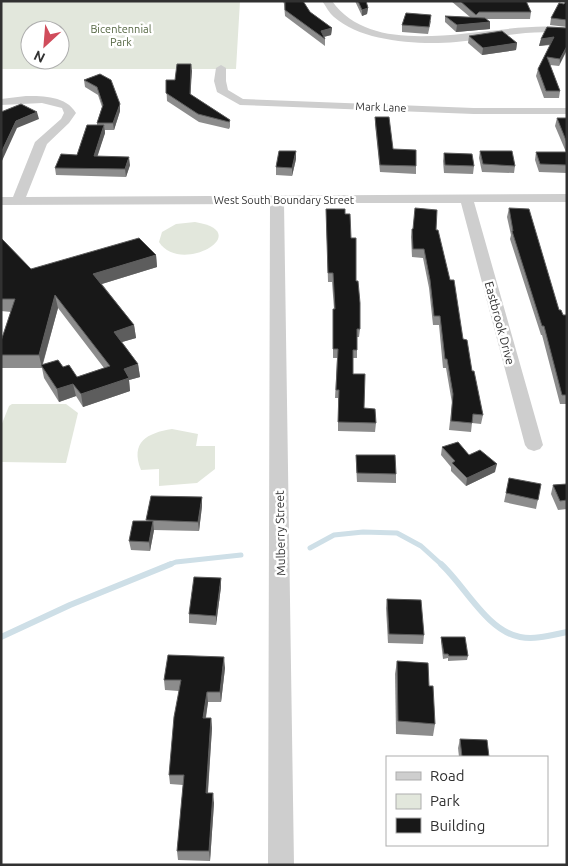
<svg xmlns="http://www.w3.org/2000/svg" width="568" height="866" viewBox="0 0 568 866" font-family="Ubuntu,sans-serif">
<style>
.green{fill:#e2e7dc;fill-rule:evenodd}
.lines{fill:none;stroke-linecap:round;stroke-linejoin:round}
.stream-far1{stroke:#cedfe7;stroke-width:5}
.stream{stroke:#cedfe7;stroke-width:6}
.minor{fill:#cecece;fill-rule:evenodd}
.wall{fill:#8c8c8c;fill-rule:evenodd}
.shaded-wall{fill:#5d5d5d}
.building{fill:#181818;stroke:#5d5d5d}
.labels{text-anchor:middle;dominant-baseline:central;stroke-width:5;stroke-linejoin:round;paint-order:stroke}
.far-park-label{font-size:11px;fill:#566844;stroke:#fff}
.far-street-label{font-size:11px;fill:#313131;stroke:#fff}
.street-label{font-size:12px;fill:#313131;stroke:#fff}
</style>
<rect width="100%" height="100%" fill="#fff"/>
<g class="green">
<path d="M1,1H240L236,69H1ZM30,30H60V60H30Z"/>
<path d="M195,222C257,232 180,276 159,242L162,232L176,224Z"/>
<polygon points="66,404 78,413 66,463 1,462 1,426 9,406 12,404"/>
<path d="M172,429L198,434L196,446H215V469L197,483L159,486V469L141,470C130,442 147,433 172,429Z"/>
</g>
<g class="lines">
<g class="stream-far1">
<polyline points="310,548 334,535 363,532 397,533 421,546 442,565"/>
<polyline points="168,565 176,562 241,555"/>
</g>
<g class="stream">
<path d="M441,564C465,586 487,631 520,637C536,640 552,635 567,632"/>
<polyline points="1,637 70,605 171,564"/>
</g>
<g class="minor">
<path d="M322,1H332C379,67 499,18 567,28V34C528,28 494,39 456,42C419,45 362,42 334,17C329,13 326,6 322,1Z"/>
<polygon points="221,65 226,68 226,81 228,90 243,99 474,108 567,108 567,114 474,114 240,105 217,92 214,81 216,68"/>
<path d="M26,96C44,96 66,96 76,113L69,123L47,144L26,197L567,194V202H474L543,445L540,449L534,451L528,449L525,445L461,203H284L294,865H268L270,204L1,205V197H13L35,142L61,119L64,113L62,108L42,103L1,105V99Z"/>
</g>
</g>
<g class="wall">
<polygon points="283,1 303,1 310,12 332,28 331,35 324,37 325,39 325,46 285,16 284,4"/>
<polygon points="355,1 366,1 368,8 367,14 362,16"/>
<polygon points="451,1 526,1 531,12 530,19 486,19 490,29 456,32 445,22 445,16 470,17"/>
<polygon points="567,1 567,27 550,25 551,18"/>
<polygon points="431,21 428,34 402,32 402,25"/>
<polygon points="567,28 559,66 550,65 560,91 559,98 544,98 536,76 538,69 551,45 539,46 541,39"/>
<polygon points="469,36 517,43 516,50 482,55 468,43"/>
<polygon points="191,64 190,94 230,120 230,127 229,129 199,122 167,101 166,80 175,80"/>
<polygon points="100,74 120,111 114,130 105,130 105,133 97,156 130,165 126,177 56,175 55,168 77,155 97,125 97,123 102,107 98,95 85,87 84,80"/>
<polygon points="375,117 393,149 416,166 416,174 380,172 375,124"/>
<polygon points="557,118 567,118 567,173 539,172 535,160 536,152 566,152 555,126"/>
<polygon points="480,151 515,166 514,173 482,172 479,158"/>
<polygon points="444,153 474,166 473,174 444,173 443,161"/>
<polygon points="296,159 292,176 276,175 276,167"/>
<polygon points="509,208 559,310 563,315 567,315 567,404 560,404 542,335 541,335 510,239 511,235 507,217"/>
<polygon points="326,209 345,214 351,238 356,281 360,329 359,337 357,337 357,358 353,358 353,374 364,408 376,423 375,432 338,431 338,398 335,398 337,358 333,358 333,318 334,309 332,282 328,282"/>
<polygon points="412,229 436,230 463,339 472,371 483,415 481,424 472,423 471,432 449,430 452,403 446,368 443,368 439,325 433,325 429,288 423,258 412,257 411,237"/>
<path d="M1,238L31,269L156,255L157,267L102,284L134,325L136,338L122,342L138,364L140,377L129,380L130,391L83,407L76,396L59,402L44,378L42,368H1V341L11,312L1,311ZM58,308L104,368L77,377L63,367L43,364Z"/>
<polygon points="442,447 469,455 495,472 466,486 451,471 451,467 441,455"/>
<polygon points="356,455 396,474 396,483 357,482 356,464"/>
<polygon points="541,484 536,509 504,502 506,493"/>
<polygon points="567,484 567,509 558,510 551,494 553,485"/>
<polygon points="202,506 199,531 154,530 150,551 131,550 129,541 146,521"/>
<polygon points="221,587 216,625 189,623 189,614"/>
<polygon points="387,599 424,635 423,644 388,643 386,608"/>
<polygon points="441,637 468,656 467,660 448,661 448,658 443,659 441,642"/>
<polygon points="397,661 435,724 433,736 396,734 395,674"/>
<polygon points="225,668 221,702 208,702 206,718 211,718 212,728 208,793 214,803 210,861 178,860 177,851 183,785 170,784 169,775 179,691 165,690 164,680"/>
<polygon points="460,739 489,757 459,757 458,748"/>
</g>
<g class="shaded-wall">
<polygon points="368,8 367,14 362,16 362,10"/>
<polygon points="490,22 490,29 456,32 457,25"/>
<polygon points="332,28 331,35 323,37 321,31"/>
<polygon points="554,37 553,44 539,46 541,39"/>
<polygon points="517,43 516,50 482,55 483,48"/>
<polygon points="567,46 567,50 559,66 560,59"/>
<polygon points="191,64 192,71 190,101 190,94"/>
<polygon points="120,104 120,111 114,130 113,123"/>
<polygon points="37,112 39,119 17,128 1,163 1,153 16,121"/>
<polygon points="104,125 105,133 95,164 94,156"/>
<polygon points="296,151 296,159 292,176 292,168"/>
<polygon points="129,157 130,165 126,177 125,169"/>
<polygon points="156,255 157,267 95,286 93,274"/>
<polygon points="55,295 58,308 42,366 41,365 42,368 39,355"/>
<polygon points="134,325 136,338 115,344 114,332"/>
<polygon points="138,364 140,377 129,380 130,391 83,407 81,394 124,369"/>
<polygon points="73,384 76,396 59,402 57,389"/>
<polygon points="497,464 495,472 466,486 467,478"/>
<polygon points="202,497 202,506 199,531 198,522"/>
<polygon points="153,521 154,530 150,551 149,542"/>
<polygon points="221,578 221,587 216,625 216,616"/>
<polygon points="224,657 225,668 221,702 220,692"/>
<polygon points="207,692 208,702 204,728 203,718"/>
<polygon points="211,718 212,728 207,803 206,793"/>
<polygon points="213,793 214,803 210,861 209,851"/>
</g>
<g class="building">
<polygon points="285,1 303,1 310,12 332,28 321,31 325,39 285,10"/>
<polygon points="358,1 366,1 368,8 362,10"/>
<polygon points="460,1 526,1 531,12 479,12 476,15"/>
<polygon points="566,1 567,1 567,20 551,18 559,3 564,4"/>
<polygon points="406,13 431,15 429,27 402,25"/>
<polygon points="445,16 485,18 490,22 457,25"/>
<polygon points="547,27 567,28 567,46 560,59 547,57 560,91 546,91 538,69 554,37 541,39"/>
<polygon points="502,31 517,43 483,48 469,36"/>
<polygon points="177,64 191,64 190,94 230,120 229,122 198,114 166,93 166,80 175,80"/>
<polygon points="100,74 111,80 120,104 113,123 97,123 103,105 97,87 84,80"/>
<polygon points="21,104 37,112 16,121 1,153 1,112"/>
<polygon points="375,117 389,117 393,149 416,150 416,166 380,165"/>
<polygon points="557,118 567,118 567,143"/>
<polygon points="87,125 104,125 94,156 129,157 125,169 55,168 61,154 77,155"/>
<polygon points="279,151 296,151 292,168 276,167"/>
<polygon points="480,151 512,151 515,166 483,164"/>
<polygon points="536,152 567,152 567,165 540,164"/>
<polygon points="444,153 472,154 474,166 445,165"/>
<polygon points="415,208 437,210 436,230 438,230 450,280 454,280 463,339 467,340 472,371 474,371 483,415 473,414 472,423 451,421 453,394 447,359 445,359 440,316 434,316 430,280 424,249 413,249 412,229 413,229"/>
<polygon points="509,208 529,209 559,310 561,310 563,315 567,315 567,395 562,395 544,326 542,326 512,231 513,231"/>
<polygon points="326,209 345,209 345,214 350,214 351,238 356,238 356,281 358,281 360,303 360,329 357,329 357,350 353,350 353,374 365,374 364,408 375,409 376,423 338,422 339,390 336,390 338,349 333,349 333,309 335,309 333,273 328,273"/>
<polygon points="1,238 31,269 139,238 156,255 93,274 134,325 114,332 138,364 124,369 129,378 81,394 73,384 57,389 41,365 58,360 63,367 69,365 77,377 110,366 55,295 39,355 1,355 1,341 15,299 1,299"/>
<polygon points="458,442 469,455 480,450 497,464 467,478 452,463 455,461 442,447"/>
<polygon points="356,455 395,455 396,474 357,473"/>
<polygon points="509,478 541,484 538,500 506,493"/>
<polygon points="567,484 567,500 560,501 553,485"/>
<polygon points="151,496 202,497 198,522 146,520"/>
<polygon points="133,521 153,521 149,542 129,541"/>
<polygon points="194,577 221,578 216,616 189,614"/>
<polygon points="387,599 421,600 424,635 389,634"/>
<polygon points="441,637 465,637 468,656 449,656 448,654 444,654"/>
<polygon points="168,655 224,657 220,692 207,692 203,718 211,718 206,793 213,793 209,851 177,851 184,775 169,775 174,717 181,680 164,680"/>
<polygon points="397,661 428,663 429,686 433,686 435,724 398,721"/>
<polygon points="460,739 487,740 489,757 462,757"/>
</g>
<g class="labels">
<g class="far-park-label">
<text x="121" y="29">Bicentennial<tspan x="121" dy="13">Park</tspan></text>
</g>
<g class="far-street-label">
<text transform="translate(381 107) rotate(2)">Mark Lane</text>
<text x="284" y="200">West South Boundary Street</text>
</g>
<g class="street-label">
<text transform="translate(500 323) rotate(75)">Eastbrook Drive</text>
<text transform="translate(280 533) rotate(-91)">Mulberry Street</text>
</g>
</g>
<rect width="568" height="866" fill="none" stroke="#313131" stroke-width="5"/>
<rect x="386" y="756" width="162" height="90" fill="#ffffff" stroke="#adadad"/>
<rect x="396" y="772" width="25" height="8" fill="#cecece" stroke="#adadad"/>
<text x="430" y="781" font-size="15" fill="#313131">Road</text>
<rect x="396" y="794" width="25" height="15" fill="#e2e7dc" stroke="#adadad"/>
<text x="430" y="806" font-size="15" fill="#313131">Park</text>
<rect x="396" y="818" width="25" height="15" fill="#181818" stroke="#adadad"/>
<text x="430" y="831" font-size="15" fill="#313131">Building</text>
<g transform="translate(45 45) rotate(206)"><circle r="24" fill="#ffffff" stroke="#adadad"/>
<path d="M0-4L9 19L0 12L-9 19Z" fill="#d04c5b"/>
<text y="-8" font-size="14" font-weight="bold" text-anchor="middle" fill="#313131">N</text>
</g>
</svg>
